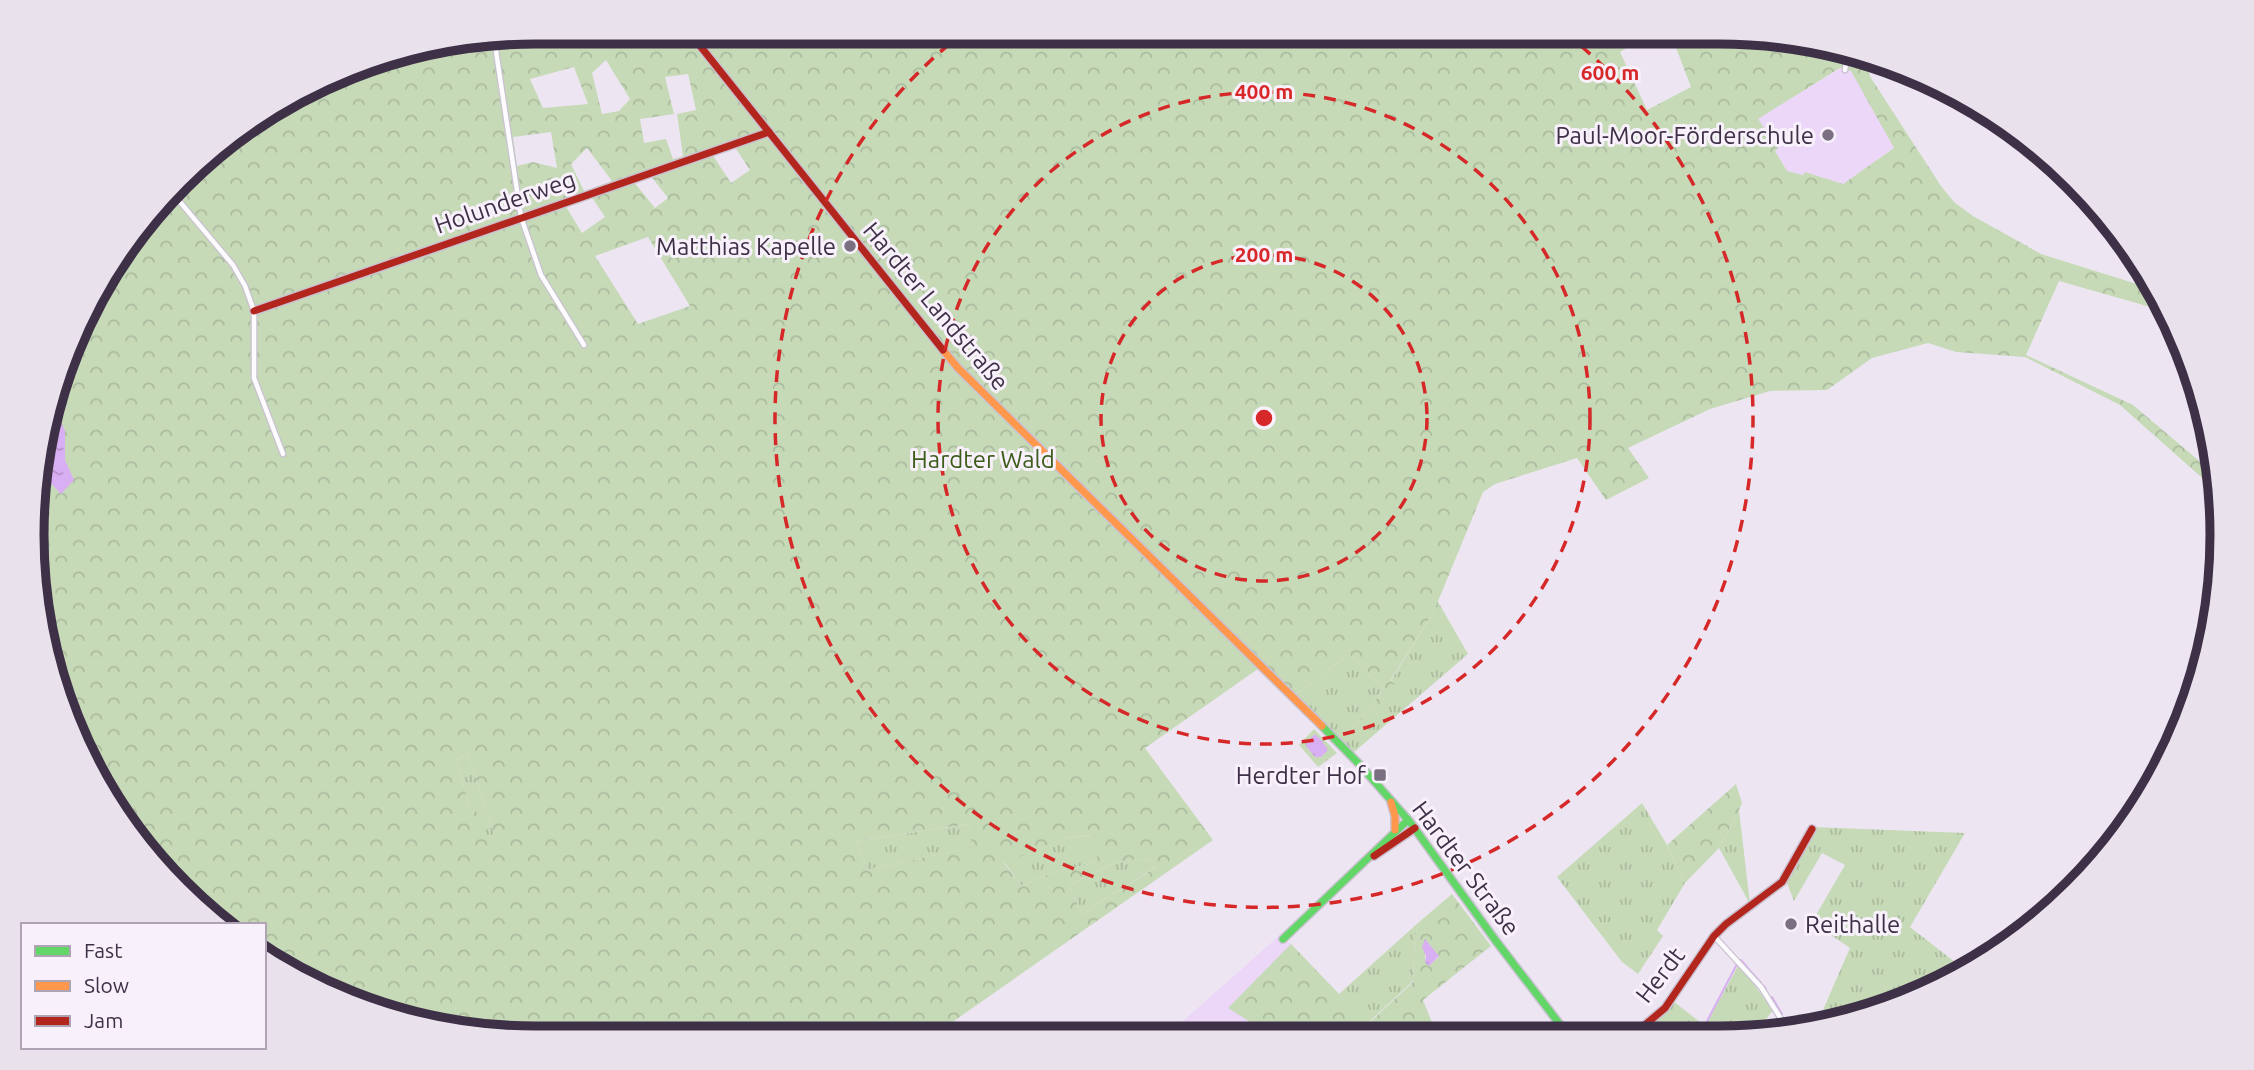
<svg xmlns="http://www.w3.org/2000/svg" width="2254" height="1070" viewBox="0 0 2254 1070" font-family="Ubuntu,sans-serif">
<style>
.built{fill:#ecd7f9}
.grass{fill:url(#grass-tufts)}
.forest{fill:url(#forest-crowns);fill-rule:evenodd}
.water{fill:url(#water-ripples)}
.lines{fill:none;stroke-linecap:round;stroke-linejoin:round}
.stream{stroke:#d9aff3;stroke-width:2}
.street-casing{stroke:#cac1d0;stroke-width:7}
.fast-casing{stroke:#cac1d0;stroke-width:10}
.slow-casing{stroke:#cac1d0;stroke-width:10}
.jam-casing{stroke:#cac1d0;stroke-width:10}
.street{stroke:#fcfbfd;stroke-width:4.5}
.fast{stroke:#63d668;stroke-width:7}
.slow{stroke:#ff974d;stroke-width:7}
.jam{stroke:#b3261e;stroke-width:7}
.ring{fill:none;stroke:#d62828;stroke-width:3.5;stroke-dasharray:12 9}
.poi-dot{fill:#7b7082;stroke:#f8f1fc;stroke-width:2.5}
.labels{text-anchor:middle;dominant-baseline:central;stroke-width:6;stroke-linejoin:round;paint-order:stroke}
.poi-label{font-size:24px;fill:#3e3046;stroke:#f8f1fc;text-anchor:end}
.street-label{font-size:24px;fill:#3e3046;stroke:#f8f1fc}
.park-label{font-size:24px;fill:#3c5d1a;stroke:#f8f1fc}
.rim{fill:none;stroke:#3e3046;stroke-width:9}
.centre{fill:#d62828;stroke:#f8f1fc;stroke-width:3.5}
.ring-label{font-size:21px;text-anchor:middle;font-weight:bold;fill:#d62828;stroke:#f8f1fc;stroke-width:6;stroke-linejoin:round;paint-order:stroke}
</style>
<defs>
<pattern id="grass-tufts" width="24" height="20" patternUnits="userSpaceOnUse" patternTransform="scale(1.75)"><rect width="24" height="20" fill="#c6dab7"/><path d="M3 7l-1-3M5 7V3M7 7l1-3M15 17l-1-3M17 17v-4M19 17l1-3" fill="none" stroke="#abbb9f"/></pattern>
<pattern id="forest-crowns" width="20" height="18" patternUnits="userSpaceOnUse" patternTransform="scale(1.75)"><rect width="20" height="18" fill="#c6dab7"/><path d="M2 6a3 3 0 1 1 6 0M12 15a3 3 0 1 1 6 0" fill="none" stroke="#abbb9f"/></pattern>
<pattern id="water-ripples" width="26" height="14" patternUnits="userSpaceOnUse" patternTransform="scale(1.75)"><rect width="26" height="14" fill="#d9aff3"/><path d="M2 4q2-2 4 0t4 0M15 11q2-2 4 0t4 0" fill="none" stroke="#b18fc7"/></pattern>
</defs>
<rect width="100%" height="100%" fill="#ede6f2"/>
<g class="built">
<polygon points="1841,68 1851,71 1895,147 1843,184 1805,172 1804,175 1787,171 1775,151 1777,149 1757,119"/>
<polygon points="1281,934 1367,1024 1431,1022 1437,1035 1166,1036"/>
</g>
<g class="grass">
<polygon points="1437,600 1468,654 1353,753 1295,695 1349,654 1383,688 1374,703 1351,731 1394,684 1390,682 1434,611"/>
<polygon points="1314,729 1337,753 1318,767 1299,745"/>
<polygon points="468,754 494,834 486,838 471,810 456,759"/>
<polygon points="1642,803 1667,845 1685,883 1657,930 1663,936 1638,974 1670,998 1622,962 1557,877"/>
<polygon points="1739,810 1750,904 1719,848"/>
<polygon points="969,824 973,847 867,870 856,841"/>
<polygon points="1812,827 1965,833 1910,927 1965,970 1911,1000 1902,1003 1895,999 1890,1006 1862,1013 1860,1012 1859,1014 1796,1031 1790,1022 1799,1014 1819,1019 1850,948 1812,922 1845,865 1822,853 1794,901 1787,883 1780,881"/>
<polygon points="1093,835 1097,858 1094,863 1056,871 1022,886 1004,862 1067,838"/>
<path d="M1141,859L1154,861L1157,866L1082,914L1069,886C1092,873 1115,860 1141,859Z"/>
<polygon points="1419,922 1415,936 1413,981 1367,1024 1339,994"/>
<polygon points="1739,964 1773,1010 1755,1034 1636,1035 1668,1009 1673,1001 1705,1026"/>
</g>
<g class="forest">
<path d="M535,32H1653L1620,52L1647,110L1691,87L1670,32C1729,32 1791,33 1847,50L1843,69L1840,68L1758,119L1778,148L1775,151L1787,171L1803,175L1805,172L1843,184L1894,148L1851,71L1846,70L1849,51L1868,57V71L1871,78L1941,186L1954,202L1973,216L2041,254L2156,290L2168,312L2059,281L2026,355L2133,405L2217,476L2218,492L2120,405L2025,357L1956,352L1928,343L1872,358L1827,390L1770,391L1710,409L1628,448L1649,478L1606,500L1577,458L1495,484L1483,492L1434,611L1390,681L1395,684L1380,711L1356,733L1351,731L1374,703L1383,688L1349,654L1295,695L1265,664L1145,748L1213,840L931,1037L535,1038L436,1029L342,1000L264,952V925H221L203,913L135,841L84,758L36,600L41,436L99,283L156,203L228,136L373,58L512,35L513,37L524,35V33ZM606,60L630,99L619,111L602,114L592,73ZM574,67L588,104L543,108L530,79ZM688,74L696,110L677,114L683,156L673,159L666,139L644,143L640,119L674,114L665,77ZM551,132L557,168L533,162L517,166L513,137ZM734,146L750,170L731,183L712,154ZM587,148L612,181L584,191L571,164ZM650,175L668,198L655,208L633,181ZM591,196L605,217L582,233L565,205ZM648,237L690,306L638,324L595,256ZM468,754L494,834L487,837L471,810L456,759ZM969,824L972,847L867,870L856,841ZM1092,835L1097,858L1094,863L1056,871L1022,886L1004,863L1067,838ZM1141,859L1154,861L1156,867L1082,914L1069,886C1092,873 1115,860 1141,859Z"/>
<polygon points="1736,784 1742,803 1739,810 1719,848 1685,883 1667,845"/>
<path d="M1452,894L1491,946L1423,1000L1437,1035L1358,1036L1356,1031L1350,1036H1265L1258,1027L1228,1008L1291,944L1368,1024L1413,982L1415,936L1419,922ZM1425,939L1439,957L1429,965L1425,959Z"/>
</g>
<g class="water">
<path d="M54,404L65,431V460L74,480L61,494L40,472L41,436C46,430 51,427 52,419C53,413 51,410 54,404Z"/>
<polygon points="1315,734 1322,741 1328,750 1321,757 1315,757 1306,746 1307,742"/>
<polygon points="1425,939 1439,956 1429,966 1425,962 1426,956 1422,947"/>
</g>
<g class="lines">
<g class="stream">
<polyline points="1741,960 1752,973"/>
<polyline points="1753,974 1761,983"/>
<polyline points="1764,986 1766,989"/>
<polyline points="1772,997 1782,1014"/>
<polyline points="1784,1018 1793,1032"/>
<polyline points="1706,1023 1737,964"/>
<polyline points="1697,1034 1703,1029"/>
</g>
<g class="street-casing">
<g id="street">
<polyline points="494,38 521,217 541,275 584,345"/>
<polyline points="1845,70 1848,50"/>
<polyline points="170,190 233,265 245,286 254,311 254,378 283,454"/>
<polyline points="1714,936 1761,987 1790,1033"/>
</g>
</g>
<g class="fast-casing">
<g id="fast">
<polyline points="365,62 581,32"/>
<polyline points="1322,726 1360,765 1410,822 1496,941 1568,1035"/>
<polyline points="1283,939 1408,820"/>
</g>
</g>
<g class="slow-casing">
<g id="slow">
<polyline points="943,350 958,368 1322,726"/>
<polyline points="1391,802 1395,816 1395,830"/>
</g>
</g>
<g class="jam-casing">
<g id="jam">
<polyline points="689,32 943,350"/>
<polyline points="254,311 769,132"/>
<polyline points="1374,856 1415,828"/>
<polyline points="1633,1035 1665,1008 1714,936 1726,924 1782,882 1812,829"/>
</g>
</g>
<use href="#street" class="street"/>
<use href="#fast" class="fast"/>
<use href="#slow" class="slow"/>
<use href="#jam" class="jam"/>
</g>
<g class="ring">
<circle cx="1264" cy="418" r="163"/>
<circle cx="1264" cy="418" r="326"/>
<path d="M1565 33A489 489 0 1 1 963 33"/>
</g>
<g class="poi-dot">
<circle cx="1828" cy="135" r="7"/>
<circle cx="850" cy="246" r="7"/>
<rect x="1373" y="768" width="14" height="14" rx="3.5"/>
<circle cx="1791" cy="924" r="7"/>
</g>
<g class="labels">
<g class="poi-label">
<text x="1814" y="135">Paul-Moor-Förderschule</text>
<text x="836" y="246">Matthias Kapelle</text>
<text x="1366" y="775">Herdter Hof</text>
<text x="1805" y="924" text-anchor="start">Reithalle</text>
</g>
<g class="street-label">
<text transform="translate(505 202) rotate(-19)">Holunderweg</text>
<text transform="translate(936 306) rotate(50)">Hardter Landstraße</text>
<text transform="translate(1466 868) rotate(53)">Hardter Straße</text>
<text transform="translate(1660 975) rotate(-52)">Herdt</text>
</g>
<g class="park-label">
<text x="983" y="459">Hardter Wald</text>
</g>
</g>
<path d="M0 0H2254V1070H0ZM535 44H1719A491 491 0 0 1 2210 535V535A491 491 0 0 1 1719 1026H535A491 491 0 0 1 44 535V535A491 491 0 0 1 535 44Z" fill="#e9e2ed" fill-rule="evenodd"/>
<path class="rim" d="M535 44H1719A491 491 0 0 1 2210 535V535A491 491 0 0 1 1719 1026H535A491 491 0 0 1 44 535V535A491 491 0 0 1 535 44Z"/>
<circle cx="1264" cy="418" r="10" class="centre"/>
<g class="ring-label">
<text x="1610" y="80">600 m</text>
<text x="1264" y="99">400 m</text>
<text x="1264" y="262">200 m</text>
</g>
<rect x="21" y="923" width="245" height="126" fill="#f8f1fc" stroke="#aea4b3" stroke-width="2"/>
<rect x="35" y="946" width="35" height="10" fill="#63d668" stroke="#aea4b3" stroke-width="2"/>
<text x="84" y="958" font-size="21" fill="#3e3046">Fast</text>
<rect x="35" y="981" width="35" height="10" fill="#ff974d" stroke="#aea4b3" stroke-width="2"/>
<text x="84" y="993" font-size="21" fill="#3e3046">Slow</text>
<rect x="35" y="1016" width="35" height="10" fill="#b3261e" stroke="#aea4b3" stroke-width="2"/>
<text x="84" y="1028" font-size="21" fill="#3e3046">Jam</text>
</svg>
